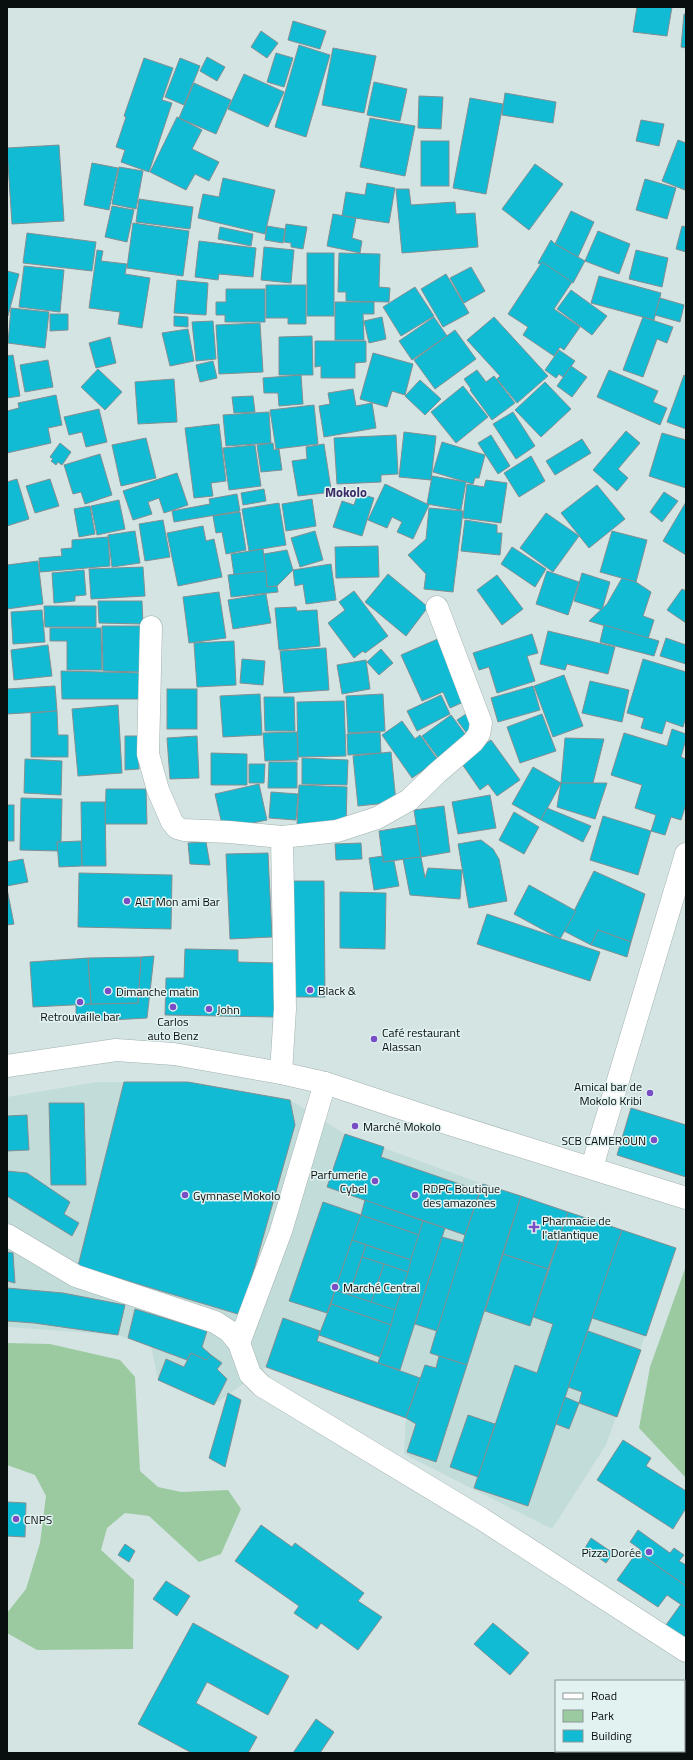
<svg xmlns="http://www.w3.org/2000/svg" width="693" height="1760" viewBox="0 0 693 1760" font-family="'Titillium Web',sans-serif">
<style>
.built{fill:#c2dcda}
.green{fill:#9bcaa1}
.building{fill:#11bbd4;stroke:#808f92}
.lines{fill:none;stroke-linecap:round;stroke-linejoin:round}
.minor-casing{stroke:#a1b1af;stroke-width:23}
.major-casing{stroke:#a1b1af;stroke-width:23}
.minor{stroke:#fff;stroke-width:22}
.major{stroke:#fff;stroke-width:22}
.poi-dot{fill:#784dc6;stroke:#e1f2f0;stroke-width:1.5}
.labels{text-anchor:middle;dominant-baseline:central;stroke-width:3;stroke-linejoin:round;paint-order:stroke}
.poi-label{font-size:12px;fill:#090f0e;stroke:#e1f2f0;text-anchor:start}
.neighbourhood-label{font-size:13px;font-weight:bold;fill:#3e2a65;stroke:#e1f2f0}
</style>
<rect width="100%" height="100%" fill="#d4e4e3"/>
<polygon class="built" points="97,1082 188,1082 290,1100 345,1134 483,1184 676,1248 606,1445 552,1529 404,1454 406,1418 266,1367 214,1405 158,1380 151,1346 118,1335 7,1327 7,1097"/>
<g class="green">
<polygon points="686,1266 686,1478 639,1428 650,1367"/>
<polygon points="7,1343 50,1344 120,1360 135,1377 140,1471 158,1487 181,1492 228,1490 241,1509 221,1554 199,1562 149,1516 125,1513 107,1528 101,1550 134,1580 133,1649 37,1650 7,1633 7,1613 26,1589 40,1543 46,1496 35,1475 7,1465"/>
</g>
<g class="building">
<polygon points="637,7 672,7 667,36 633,32"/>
<polygon points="684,14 686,14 686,48 681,47"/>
<polygon points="293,21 326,31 320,49 288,40"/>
<polygon points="261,31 278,43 267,58 251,47"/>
<polygon points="299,45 330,55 306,137 275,127"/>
<polygon points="333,48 376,56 364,113 322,105"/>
<polygon points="276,53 293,58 284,87 267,82"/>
<polygon points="207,57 225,67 217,81 200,71"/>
<polygon points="144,58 173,68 162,100 172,103 149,172 121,162 125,150 116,147 126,117 124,116"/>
<polygon points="180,58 200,66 184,105 165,97"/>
<polygon points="244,74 284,92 268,127 228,109"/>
<polygon points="374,82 407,89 400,121 367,115"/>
<polygon points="194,83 231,100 216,134 179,118"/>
<polygon points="505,93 556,102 553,123 502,115"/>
<polygon points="419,96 443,97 441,129 418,128"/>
<polygon points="470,98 503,104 486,194 453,188"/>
<polygon points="177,117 202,130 192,149 219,162 209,181 195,174 186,190 150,172"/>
<polygon points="370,118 415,126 405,176 360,167"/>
<polygon points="641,120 664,124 659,146 636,141"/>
<polygon points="678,140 686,143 685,190 662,181"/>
<rect x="421" y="141" width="28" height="45"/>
<polygon points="59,145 64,221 12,224 7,148"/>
<polygon points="92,163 118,168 109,210 84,205"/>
<polygon points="535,164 563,184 529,230 502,209"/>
<polygon points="119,167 143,171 136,209 112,204"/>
<polygon points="223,178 275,190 265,234 198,218 203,194 219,197"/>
<polygon points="645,179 676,188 667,219 636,210"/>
<polygon points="367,183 395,188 389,223 342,216 346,192 365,195"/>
<polygon points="396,189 409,189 411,205 455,202 456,214 475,213 478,247 402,253"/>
<polygon points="139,199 193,207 190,229 136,222"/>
<polygon points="112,206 134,210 127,242 105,237"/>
<polygon points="571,211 594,222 578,257 555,244"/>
<polygon points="333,214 356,218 352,238 362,241 360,253 327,246"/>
<polygon points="133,223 189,231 183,276 127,268"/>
<polygon points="286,224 307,227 303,249 291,247 291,243 284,242"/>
<polygon points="267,226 285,229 283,243 265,240"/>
<polygon points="682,226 686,227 686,252 676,249"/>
<polygon points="220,227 253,234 251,246 218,239"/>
<polygon points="598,231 630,244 619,274 585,261"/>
<polygon points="27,233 96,242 92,271 23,263"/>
<polygon points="551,240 555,244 585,261 573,283 538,263"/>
<polygon points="199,241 256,248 253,277 219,274 218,280 195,277"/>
<polygon points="264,247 294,250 291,283 261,280"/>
<polygon points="97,250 103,251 101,261 127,264 125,274 150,278 142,328 118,324 120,312 89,308"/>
<polygon points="636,250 668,258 662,287 629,279"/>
<rect x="307" y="253" width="27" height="63"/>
<polygon points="339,253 380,254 379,287 390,288 389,302 346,301 346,292 338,292"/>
<polygon points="542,262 572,282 554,309 580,327 564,350 560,347 554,356 523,335 528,327 508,314"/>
<polygon points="24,266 64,270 60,312 19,307"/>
<polygon points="471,267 485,291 464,303 450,278"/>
<polygon points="7,271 19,274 8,316 7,316"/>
<polygon points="446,274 469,313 443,327 421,289"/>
<polygon points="599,276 661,293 654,320 591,303"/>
<polygon points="177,280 208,283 206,315 174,313"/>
<polygon points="266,285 306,285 306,324 288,324 288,318 266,318"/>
<polygon points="415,287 434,316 401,336 383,307"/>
<polygon points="226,289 265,289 265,322 225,322 225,315 216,315 216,302 226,302"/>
<polygon points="571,290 607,316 592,335 557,309"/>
<polygon points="660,298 684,305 680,322 655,315"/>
<polygon points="335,302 374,302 374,314 363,314 364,340 335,340"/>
<polygon points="11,308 49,312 45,348 8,343"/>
<polygon points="50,314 68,314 68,330 50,331"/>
<polygon points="174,316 188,317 188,327 174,326"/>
<polygon points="382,317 386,339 369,343 364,321"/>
<polygon points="434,317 447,336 412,360 399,341"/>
<polygon points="494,317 548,376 517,403 497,379 500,376 467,340"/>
<polygon points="643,317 673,327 667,343 657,339 643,377 623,370"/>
<polygon points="213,321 216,359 196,361 192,322"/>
<polygon points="260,323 263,372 219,374 216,325"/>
<polygon points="188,329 194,361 170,366 162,333"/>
<polygon points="455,330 476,359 435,389 414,360"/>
<polygon points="312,336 313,375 279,375 279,337"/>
<polygon points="110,337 116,363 96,368 89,343"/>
<polygon points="315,341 366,341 366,362 355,363 355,378 321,378 321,366 315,367"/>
<polygon points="559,350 575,361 563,377 559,374 556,378 545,370"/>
<polygon points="373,353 413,364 405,395 392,391 387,407 360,399"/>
<polygon points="13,355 20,396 7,398 7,356"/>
<polygon points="48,360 53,387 25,392 20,365"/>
<polygon points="213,361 217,378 200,382 196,365"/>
<polygon points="571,366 587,377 572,397 557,386"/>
<polygon points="98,369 122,392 105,410 81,387"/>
<polygon points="477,370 486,382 494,376 515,403 492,420 470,390 471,389 464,379"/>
<polygon points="609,370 658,391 653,402 667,408 660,425 597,397"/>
<polygon points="301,375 303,404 279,406 278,393 264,393 263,378"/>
<polygon points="684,375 686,376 686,429 667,422"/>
<polygon points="174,379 177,422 138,424 135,382"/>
<polygon points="420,380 441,399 425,415 405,396"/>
<polygon points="545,382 571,409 541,437 515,410"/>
<polygon points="463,386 488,417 456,443 431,412"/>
<polygon points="353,389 356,406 372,403 376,428 324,437 319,406 330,404 328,393"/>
<polygon points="56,395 62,425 48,428 51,443 7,453 7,411 19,408 18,403"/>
<polygon points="253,396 255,412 234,413 232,397"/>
<polygon points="314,405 318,444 276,449 270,410"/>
<polygon points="99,409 107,442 86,447 82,432 69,435 64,417"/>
<polygon points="269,412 271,443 226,446 223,415"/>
<polygon points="513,412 535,446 516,459 493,424"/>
<polygon points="219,424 226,481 211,483 213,496 194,498 185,428"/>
<polygon points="626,431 640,443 618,469 628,478 617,491 593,470"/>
<polygon points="404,432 436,436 431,480 399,477"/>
<polygon points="662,433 686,440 686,488 649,476"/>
<polygon points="396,435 398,474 381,475 381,482 337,484 334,438"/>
<polygon points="491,435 510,466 498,474 478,443"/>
<polygon points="146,438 156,478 121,486 112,445"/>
<polygon points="582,439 591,453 555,475 546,461"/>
<polygon points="442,442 485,455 479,478 475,478 473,484 433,472"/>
<polygon points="60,443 71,452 62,465 58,462 56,465 51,461 53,459 50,457"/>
<polygon points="273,443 274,450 279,449 282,470 261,472 257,445"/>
<polygon points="324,444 331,489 324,490 324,493 298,496 292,461 307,459 306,447"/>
<polygon points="255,445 261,486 229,490 223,448"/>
<polygon points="100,454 112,495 85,504 81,492 73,494 64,465"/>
<polygon points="531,456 545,481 519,497 504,473"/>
<polygon points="177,473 188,505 164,513 159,498 148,502 152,514 133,520 123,491"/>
<polygon points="432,476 466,482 461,510 427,504"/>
<polygon points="17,479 29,519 7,526 7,482"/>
<polygon points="50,479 59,506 35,513 26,486"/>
<polygon points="486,480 507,483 501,523 463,518 467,484 484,487"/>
<polygon points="385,484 429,505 413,539 397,532 402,522 392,517 387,528 368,520"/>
<polygon points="597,485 625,519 589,548 561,513"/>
<polygon points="264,489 266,501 243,505 241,493"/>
<polygon points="664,492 678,501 662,522 650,512"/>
<polygon points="358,493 374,498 362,536 333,527 342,501 354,505"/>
<polygon points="237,494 240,511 174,522 172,511 210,504 209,499"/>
<polygon points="312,499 316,526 286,531 282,504"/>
<polygon points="119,500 125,529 97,535 91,506"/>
<polygon points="686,502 686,555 663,541"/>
<polygon points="279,503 286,545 249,551 242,509"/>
<polygon points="90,506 95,534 79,537 74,509"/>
<polygon points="429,508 463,511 453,592 424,589 426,574 408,555 426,539"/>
<polygon points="240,512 246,550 226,554 222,532 216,533 213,516"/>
<polygon points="546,513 579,536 553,572 520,548"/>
<polygon points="163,520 170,557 145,561 139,524"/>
<polygon points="465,520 497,525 497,533 502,533 500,555 461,551"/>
<polygon points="203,526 206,541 214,539 222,577 178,586 167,533"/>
<polygon points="135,531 140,563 112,567 108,535"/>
<polygon points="315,531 323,560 300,567 291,538"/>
<polygon points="612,531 647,540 636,582 600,572"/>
<polygon points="108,537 110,566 40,572 39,558 62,556 61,549 72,548 72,540"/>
<polygon points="378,546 379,577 336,578 335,547"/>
<polygon points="512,547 546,569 535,587 501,564"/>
<polygon points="263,549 266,571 234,575 231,554"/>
<polygon points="287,550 293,570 277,586 267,587 264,554"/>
<polygon points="38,561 43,604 7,609 7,565"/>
<polygon points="331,564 336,600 306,604 303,584 295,586 293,570"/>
<polygon points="143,567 145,596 91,599 89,569"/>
<polygon points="84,570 86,595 75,596 75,601 54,603 52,573"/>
<polygon points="266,571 267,587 277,586 278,592 231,597 228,575"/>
<polygon points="547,571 579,582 568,615 536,604"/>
<polygon points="582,573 610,582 602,610 574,601"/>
<polygon points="388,574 428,607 406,636 365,602"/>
<polygon points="497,575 523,609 502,625 477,590"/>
<polygon points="622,578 636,582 651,592 643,616 654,620 648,639 589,621 607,604"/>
<polygon points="682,589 686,591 686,623 667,610"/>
<polygon points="354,591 388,636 365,653 363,651 354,658 328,623 345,610 339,602"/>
<polygon points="219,592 226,638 189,643 183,597"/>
<polygon points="266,594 271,623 233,629 228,600"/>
<polygon points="98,601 142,601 143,624 99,623"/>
<polygon points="44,606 96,606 96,627 45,627"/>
<polygon points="296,607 297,611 317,610 320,646 279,650 275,608"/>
<polygon points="42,610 45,642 13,644 11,612"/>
<polygon points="604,625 659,641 654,656 600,642"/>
<polygon points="102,626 141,626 141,672 103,671"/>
<polygon points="50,628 101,628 102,670 67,670 67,641 50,641"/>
<polygon points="548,631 615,647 608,674 567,664 565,670 540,664"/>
<polygon points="532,634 538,653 527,656 535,681 497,693 489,667 479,670 473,653"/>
<polygon points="440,638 468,700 450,708 443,692 422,701 401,655"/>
<polygon points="666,638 686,645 686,664 660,656"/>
<polygon points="234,641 236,685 197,687 194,643"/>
<polygon points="48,645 52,676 14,680 11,650"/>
<polygon points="326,648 329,690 284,693 280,651"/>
<polygon points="381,649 393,663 379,675 367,662"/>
<polygon points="242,659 265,661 263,685 240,683"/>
<polygon points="643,659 686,672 686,717 683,727 666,721 662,734 641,728 644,718 627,713"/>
<polygon points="366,660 370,689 342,694 337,665"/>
<polygon points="61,671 143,673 143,699 62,699"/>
<polygon points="564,675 583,726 553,737 534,686"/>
<polygon points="590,681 629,690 622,722 582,713"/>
<polygon points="55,686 57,711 7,714 7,689"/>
<polygon points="533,686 540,710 498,722 491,698"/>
<rect x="167" y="689" width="30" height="40"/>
<polygon points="260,694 262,735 223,737 220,696"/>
<polygon points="383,694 385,731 348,733 346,696"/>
<polygon points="441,695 450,714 417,731 407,711"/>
<polygon points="264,697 294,697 295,731 265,731"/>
<polygon points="344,701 346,756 298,757 297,702"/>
<polygon points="118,705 122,773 78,776 72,709"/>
<polygon points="57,711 58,735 68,735 68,757 31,757 31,713"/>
<polygon points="466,714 476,730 468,735 457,720"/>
<polygon points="542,714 556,751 520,763 507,727"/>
<polygon points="451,715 468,738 439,759 422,736"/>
<polygon points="402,721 415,739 420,735 438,760 412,778 382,735"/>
<polygon points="672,729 686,734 686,739 681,757 686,759 686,804 681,820 671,817 665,835 651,831 656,815 635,808 642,785 611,775 624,733 667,746"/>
<polygon points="297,732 298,760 265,761 263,733"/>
<polygon points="380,732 381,753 348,755 347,734"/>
<polygon points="125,736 138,736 139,769 125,770"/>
<polygon points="197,736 199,778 170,779 167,738"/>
<polygon points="565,738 604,739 593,783 561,783"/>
<polygon points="491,740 520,780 497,796 488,784 480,790 460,761"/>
<polygon points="391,752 396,802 358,806 353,756"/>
<polygon points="211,753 247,754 247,785 211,785"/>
<polygon points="302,758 348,760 347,785 302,784"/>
<polygon points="25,759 62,761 61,795 24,793"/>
<polygon points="269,762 297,762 297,788 268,788"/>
<polygon points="249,764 265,764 264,783 249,783"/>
<polygon points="533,767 561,783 541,820 512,804"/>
<polygon points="561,783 607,783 595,819 557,807"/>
<polygon points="259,784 267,820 223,829 215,794"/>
<polygon points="299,785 347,787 346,827 297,825"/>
<polygon points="106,789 146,789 147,824 105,824"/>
<polygon points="271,792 298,794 296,820 269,818"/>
<polygon points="490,795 496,828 458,834 452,802"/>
<polygon points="21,798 62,799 61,842 57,842 58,851 20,850"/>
<polygon points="81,802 105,802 106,866 82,866"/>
<rect x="7" y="805" width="7" height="36"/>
<polygon points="444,806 450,852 421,857 414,810"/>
<polygon points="547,808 591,826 583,842 541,820"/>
<polygon points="514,812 539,827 524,854 499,840"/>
<polygon points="603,816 651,831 638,875 590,860"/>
<polygon points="416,825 421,857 383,862 379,831"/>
<polygon points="481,840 493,849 499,859 507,901 469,908 458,844"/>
<polygon points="81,841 82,866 59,867 57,842"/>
<polygon points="206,842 210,865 190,864 188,843"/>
<polygon points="361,843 362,859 336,860 335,844"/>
<polygon points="268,853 272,937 230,939 226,854"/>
<polygon points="383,856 383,862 394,861 399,886 374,890 369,858"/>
<polygon points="421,857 425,878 428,868 462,870 460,899 410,895 403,859"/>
<polygon points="23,859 28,882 7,886 7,862"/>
<polygon points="594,871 645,894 631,942 598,930 591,945 564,931"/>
<polygon points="79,873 172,875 171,929 78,927"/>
<polygon points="290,881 324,881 325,997 291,997"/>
<polygon points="529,885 576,911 560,939 514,914"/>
<polygon points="7,889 14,924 7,925"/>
<polygon points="340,892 386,893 385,949 340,948"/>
<polygon points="487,914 600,952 590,981 477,944"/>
<polygon points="598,930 631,942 627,957 591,945"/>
<polygon points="185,949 238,950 238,962 276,963 275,1017 165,1015 166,978 184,978"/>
<polygon points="154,956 147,1018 76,1022 76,1004 138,1003 141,957"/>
<polygon points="141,957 138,1003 91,1004 88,958"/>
<polygon points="88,958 91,1004 33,1007 30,962"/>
<polygon points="124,1082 188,1082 290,1100 295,1125 241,1315 78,1266"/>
<polygon points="49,1103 84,1103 86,1185 51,1185"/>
<polygon points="631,1108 686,1125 686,1177 617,1155"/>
<polygon points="27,1115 29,1150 7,1151 7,1116"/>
<polygon points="345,1134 384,1147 381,1157 480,1191 465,1235 327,1187"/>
<polygon points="7,1171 27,1173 70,1202 64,1214 79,1223 72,1236 7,1196"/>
<polygon points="483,1184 521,1196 467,1365 430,1353 465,1235"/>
<polygon points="521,1196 568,1212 548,1269 503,1254"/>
<polygon points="365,1200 423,1221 419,1235 361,1215"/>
<polygon points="323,1202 361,1215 327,1313 289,1301"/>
<polygon points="568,1212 622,1230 528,1506 474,1488 515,1365 537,1373 553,1324 533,1317"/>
<polygon points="361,1215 419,1235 411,1260 352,1240"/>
<polygon points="423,1221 445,1228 400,1370 378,1363"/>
<polygon points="622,1230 676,1248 646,1336 592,1318"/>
<polygon points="442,1237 464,1243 437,1331 415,1324"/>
<polygon points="352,1240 366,1245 349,1295 335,1290"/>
<polygon points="366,1245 411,1260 408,1272 362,1257"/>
<polygon points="7,1252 13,1253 15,1283 7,1281"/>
<polygon points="503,1254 548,1269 530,1326 485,1311"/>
<polygon points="362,1257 384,1264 371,1303 349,1295"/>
<polygon points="384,1264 408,1272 395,1310 371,1303"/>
<polygon points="7,1288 63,1293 125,1305 118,1335 34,1323 7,1321"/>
<polygon points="335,1290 395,1310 391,1325 331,1304"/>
<polygon points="331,1304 391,1325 380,1357 319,1335"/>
<polygon points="135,1309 207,1331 202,1347 211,1355 206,1360 191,1353 187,1360 128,1338"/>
<polygon points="283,1318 320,1331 317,1341 420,1378 406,1418 266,1367"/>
<polygon points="588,1331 641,1350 617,1417 579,1403 582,1392 568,1387"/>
<polygon points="191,1353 206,1360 211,1355 222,1363 217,1369 227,1379 214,1405 158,1380 166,1359 184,1367"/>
<polygon points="439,1356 467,1365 436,1462 407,1452 416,1424 406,1418 425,1365 436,1368"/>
<polygon points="228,1393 241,1400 225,1467 209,1458"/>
<polygon points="565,1397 579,1403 569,1429 556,1424"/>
<polygon points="468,1415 495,1424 478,1477 450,1467"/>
<polygon points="623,1440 651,1458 646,1466 686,1491 686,1508 673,1529 597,1480"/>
<polygon points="7,1502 26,1503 25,1537 7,1536"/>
<polygon points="261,1525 292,1547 295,1543 364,1593 358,1601 382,1617 358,1650 321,1623 317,1629 294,1613 299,1606 235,1561"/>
<polygon points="638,1530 670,1553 674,1548 684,1555 679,1561 686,1565 686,1586 637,1552 640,1549 630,1542"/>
<polygon points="591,1538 613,1553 606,1563 585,1548"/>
<polygon points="125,1544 135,1551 129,1562 118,1555"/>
<polygon points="637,1552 686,1586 686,1608 667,1595 658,1607 617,1580"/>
<polygon points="166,1581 190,1596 177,1616 153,1599"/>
<polygon points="681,1604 686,1608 686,1638 666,1625"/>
<polygon points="193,1623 289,1676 268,1715 207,1682 196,1703 257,1737 248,1753 192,1753 138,1724"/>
<polygon points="493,1623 529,1653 510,1675 474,1644"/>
<polygon points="316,1719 334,1732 320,1753 293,1753"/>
</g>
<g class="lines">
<g class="minor-casing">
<g id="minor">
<polyline points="151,627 148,754 158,790 172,822 177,828 184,830 229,832 282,837 337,831 377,818 409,800 437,773 473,742 479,734 481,723 437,607"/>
<polyline points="281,1073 285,1009 282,837"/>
<polyline points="592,1167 686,854"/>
<polyline points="7,1235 76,1276 215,1322 229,1331 239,1343 250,1374 262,1386 482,1519 686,1651"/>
<polyline points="239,1343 281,1231 325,1083"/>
</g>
</g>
<g class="major-casing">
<polyline id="major" points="7,1066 116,1050 174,1054 281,1073 325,1083 440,1121 686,1198"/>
</g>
<use href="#minor" class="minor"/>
<use href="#major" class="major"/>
</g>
<g class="poi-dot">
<circle cx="127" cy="901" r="4"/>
<circle cx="310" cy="990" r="4"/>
<circle cx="108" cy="991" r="4"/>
<circle cx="80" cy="1002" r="4"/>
<circle cx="173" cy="1007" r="4"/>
<circle cx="209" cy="1009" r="4"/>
<circle cx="374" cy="1039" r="4"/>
<circle cx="650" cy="1093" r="4"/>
<circle cx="355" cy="1126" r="4"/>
<circle cx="654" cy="1140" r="4"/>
<circle cx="375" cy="1181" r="4"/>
<circle cx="185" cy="1195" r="4"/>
<circle cx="415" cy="1195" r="4"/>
<path d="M532 1221h4v4h4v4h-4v4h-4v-4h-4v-4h4z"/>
<circle cx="335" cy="1287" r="4"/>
<circle cx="16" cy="1519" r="4"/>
<circle cx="649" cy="1552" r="4"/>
</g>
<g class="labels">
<g class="poi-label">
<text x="135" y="901">ALT Mon ami Bar</text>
<text x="318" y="990">Black &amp;</text>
<text x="116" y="991">Dimanche matin</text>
<text x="217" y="1009">John</text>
<text x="80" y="1016" text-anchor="middle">Retrouvaille bar</text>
<text x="173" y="1021" text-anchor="middle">Carlos<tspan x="173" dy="14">auto Benz</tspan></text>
<text x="382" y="1032">Café restaurant<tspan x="382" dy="14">Alassan</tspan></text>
<text x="642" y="1086" text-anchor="end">Amical bar de<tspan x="642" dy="14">Mokolo Kribi</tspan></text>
<text x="363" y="1126">Marché Mokolo</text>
<text x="646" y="1140" text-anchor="end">SCB CAMEROUN</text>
<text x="367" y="1174" text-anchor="end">Parfumerie<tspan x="367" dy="14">Cybel</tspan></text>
<text x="423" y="1188">RDPC Boutique<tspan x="423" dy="14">des amazones</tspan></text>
<text x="193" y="1195">Gymnase Mokolo</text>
<text x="542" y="1220">Pharmacie de<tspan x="542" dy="14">l'atlantique</tspan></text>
<text x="343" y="1287">Marché Central</text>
<text x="24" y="1519">CNPS</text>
<text x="641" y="1552" text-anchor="end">Pizza Dorée</text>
</g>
<g class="neighbourhood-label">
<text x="346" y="492">Mokolo</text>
</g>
</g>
<rect width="693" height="1760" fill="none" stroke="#090f0e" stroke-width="16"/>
<rect x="555" y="1680" width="130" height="72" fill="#e1f2f0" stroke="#8b9796"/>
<rect x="563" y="1693" width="20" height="6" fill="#ffffff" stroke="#8b9796"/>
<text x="591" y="1700" font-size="12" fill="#090f0e">Road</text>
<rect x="563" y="1710" width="20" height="12" fill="#9bcaa1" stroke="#8b9796"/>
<text x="591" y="1720" font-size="12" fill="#090f0e">Park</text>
<rect x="563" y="1730" width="20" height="12" fill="#11bbd4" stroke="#8b9796"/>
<text x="591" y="1740" font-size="12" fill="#090f0e">Building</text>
</svg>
